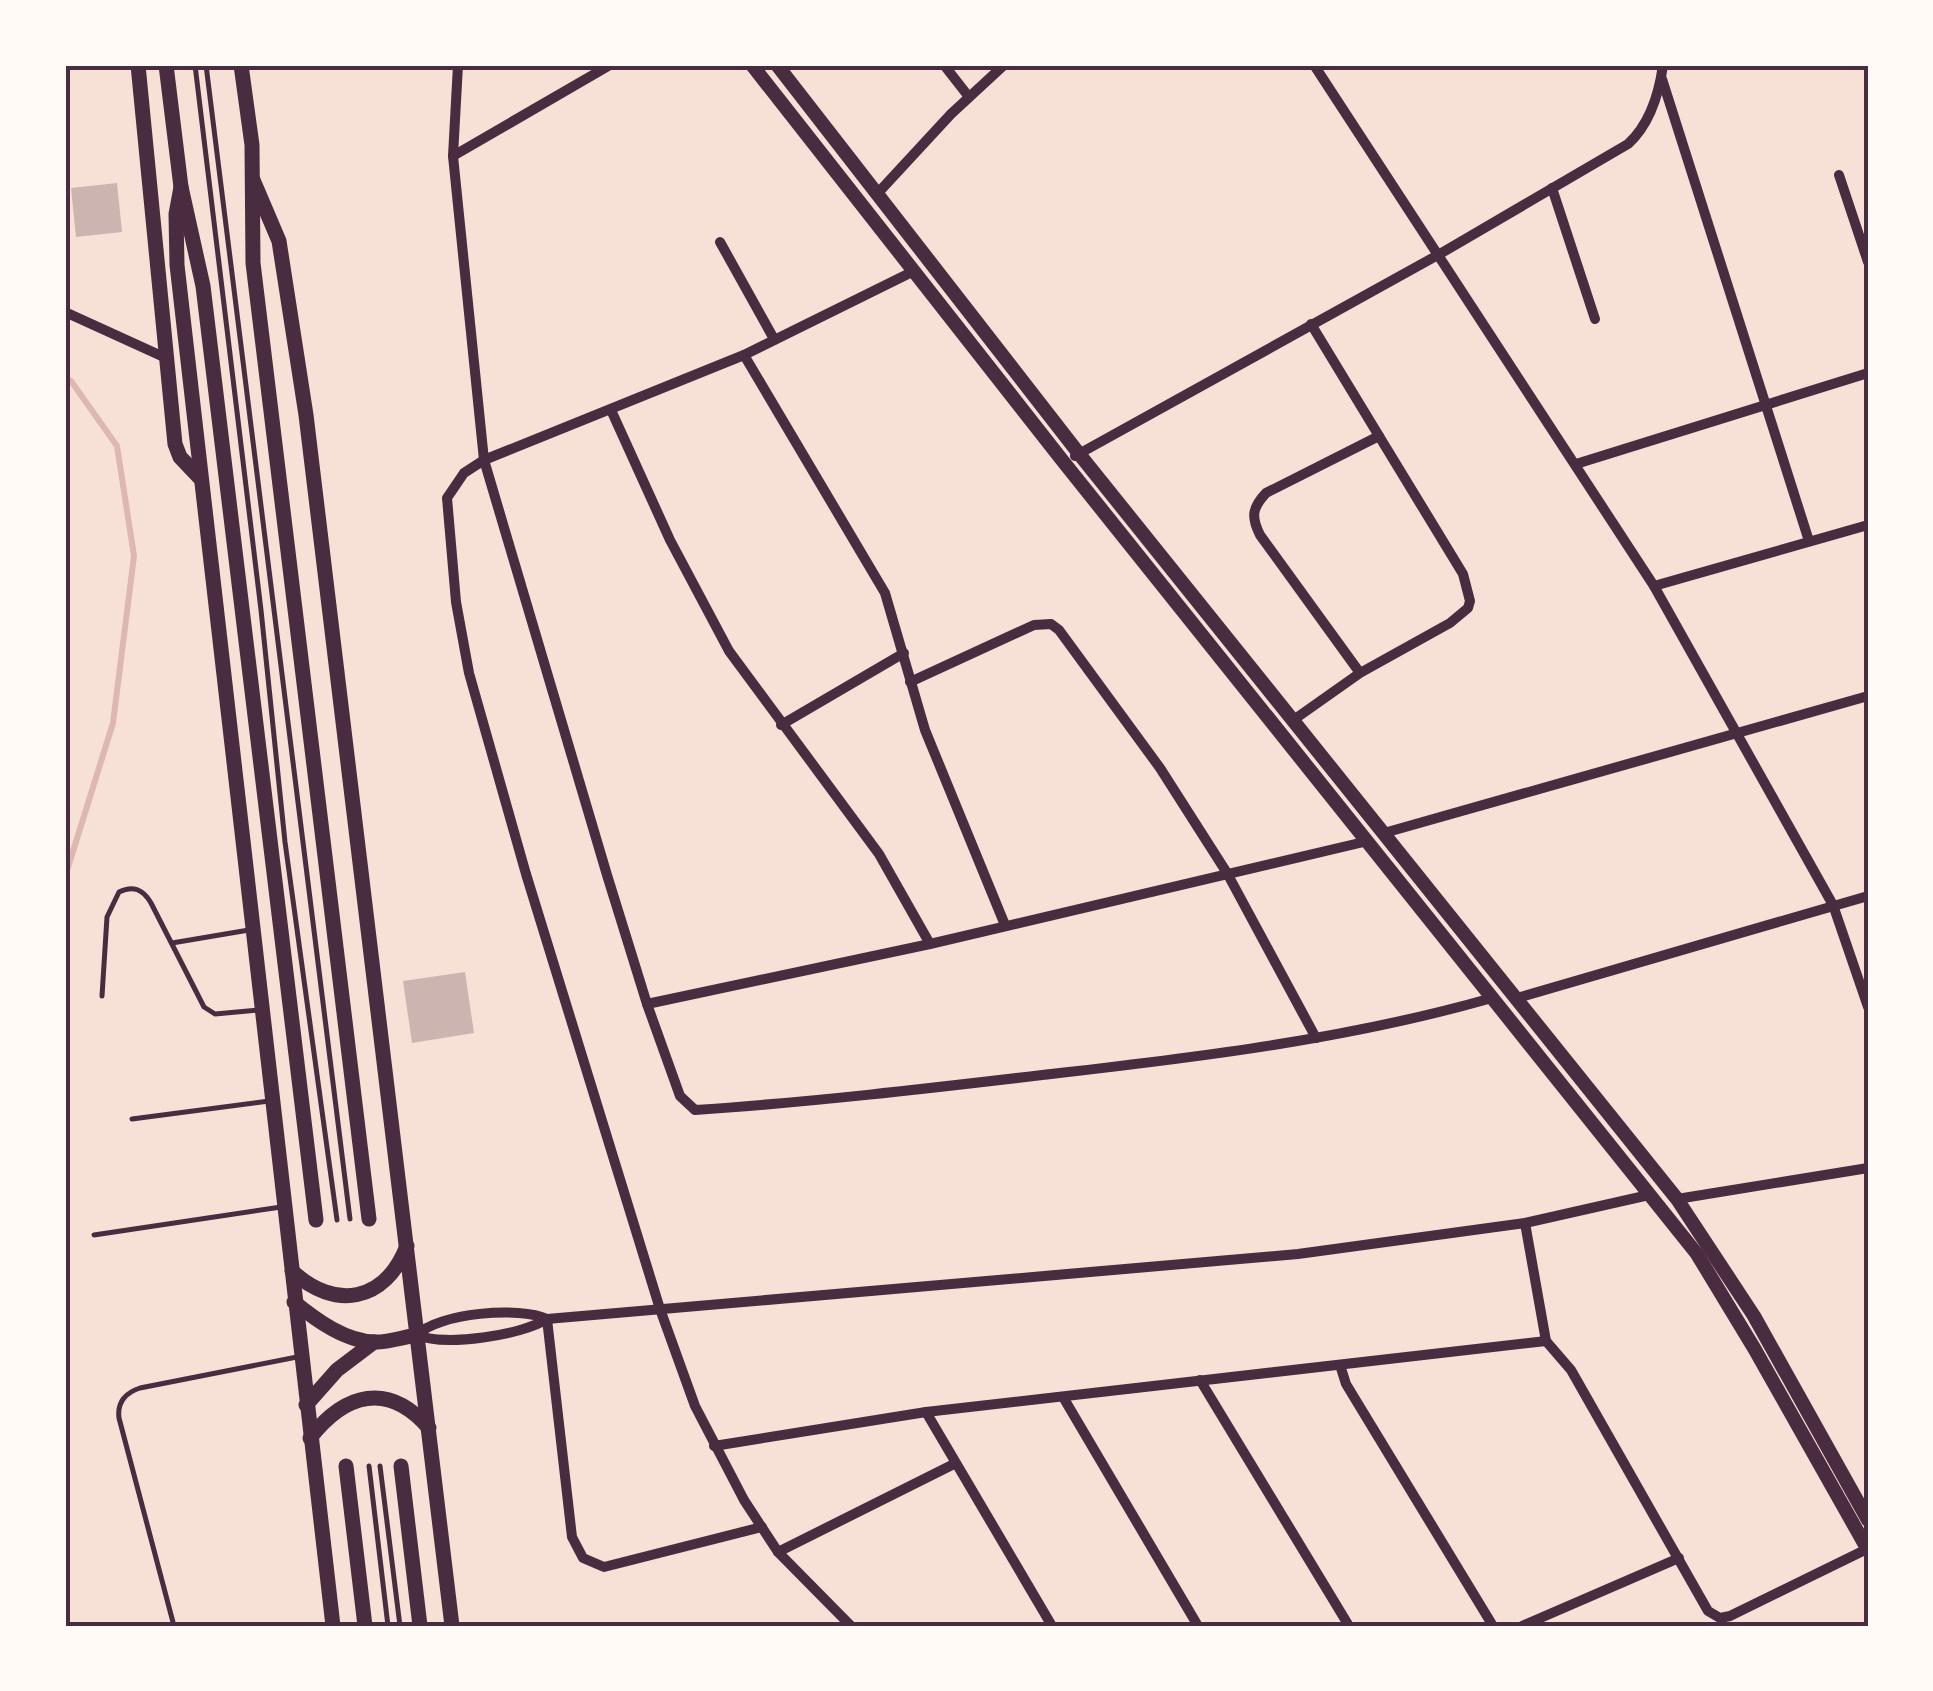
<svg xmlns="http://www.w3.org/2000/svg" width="1933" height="1691" viewBox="0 0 1933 1691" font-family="Georgia,serif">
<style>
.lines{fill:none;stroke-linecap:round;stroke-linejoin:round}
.stream{stroke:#dcb8b0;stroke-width:6}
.building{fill:#ccb4b1}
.service{stroke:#4a2c40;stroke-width:5}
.minor{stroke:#4a2c40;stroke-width:10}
.secondary{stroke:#4a2c40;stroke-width:14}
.primary{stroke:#4a2c40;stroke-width:15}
.trunk{stroke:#4a2c40;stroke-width:15}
.neatline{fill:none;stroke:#4a2c40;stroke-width:4}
</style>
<rect width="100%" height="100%" fill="#f7e1d7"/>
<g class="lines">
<polyline class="stream" points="65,378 71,381 117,446 134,556 113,723 65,877"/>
</g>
<g class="building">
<polygon points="117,183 122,232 76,237 71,188"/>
<polygon points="465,972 474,1033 412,1043 403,981"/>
</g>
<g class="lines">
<g class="service">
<polyline points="195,65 261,610 285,842 337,1220"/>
<polyline points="206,65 350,1219"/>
<polyline points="172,943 249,930"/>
<path d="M102,996L107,917L119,892C133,885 143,889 151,903L204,1007L215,1014L258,1010"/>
<polyline points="132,1119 269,1101"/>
<polyline points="94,1235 281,1207"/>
<polyline points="369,1466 388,1626"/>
<polyline points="380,1466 400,1626"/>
<path d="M174,1626L119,1418C117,1402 125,1393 140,1388L297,1357"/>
</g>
<g class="minor">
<path d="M458,65L453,156L484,460L607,875L647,1004L680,1096L695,1110C814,1102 932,1088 1051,1074C1200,1057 1348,1039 1492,998"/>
<polyline points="944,65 969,97"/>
<polyline points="1314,65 1654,586 1833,905 1868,1007"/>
<polyline points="1662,79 1809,541"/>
<polyline points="453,156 610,65"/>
<polyline points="1839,175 1868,262"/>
<polyline points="1552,188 1595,319"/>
<polyline points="877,194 951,114 1004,65"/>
<polyline points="720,242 774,339"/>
<polyline points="65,312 166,358"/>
<polyline points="1311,324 1379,436"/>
<polyline points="744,355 885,593 925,730 1005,925"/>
<polyline points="611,410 670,540 729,651 879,854 930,944"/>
<path d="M1075,456L1438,255L1628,144C1650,124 1659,94 1663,65"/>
<polyline points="1576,464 1868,373"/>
<polyline points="1654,586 1868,525"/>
<polyline points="910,682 1034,625 1051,624 1059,630 1160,768 1227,873 1316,1038"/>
<path d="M1292,721L1360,673L1450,623L1468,608L1470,601L1463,574L1379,436L1266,493C1252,508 1251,517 1260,535L1360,673"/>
<polyline points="781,725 904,653"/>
<polyline points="1384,833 1868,696"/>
<polyline points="1517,998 1868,896"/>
<polyline points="647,1004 930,944 1368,841"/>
<polyline points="1677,1199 1868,1168"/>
<polyline points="1525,1223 1546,1341 1571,1370 1708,1611 1720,1618 1730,1616 1867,1549"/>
<polyline points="547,1319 572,1537 583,1558 604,1567 762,1527"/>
<path d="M417,1335C445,1347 522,1335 547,1319L1298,1254L1525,1223L1649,1195"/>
<path d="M417,1335C438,1313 520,1306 547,1319"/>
<polyline points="1340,1365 1346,1384 1493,1626"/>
<polyline points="1200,1380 1349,1626"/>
<polyline points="1063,1397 1198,1626"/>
<polyline points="926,1412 1052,1626"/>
<polyline points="714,1446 926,1412 1546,1341"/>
<polyline points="778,1552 954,1464"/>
<polyline points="851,1626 778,1552 744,1500 695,1406 660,1309 526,874 469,673 456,602 447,498 464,473 484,460 744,355 914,271"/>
<polyline points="1522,1626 1679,1558"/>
</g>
<g class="secondary">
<polyline points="752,65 1062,460 1697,1254 1754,1348 1868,1550"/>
<polyline points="777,65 1080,455 1677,1199 1754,1316 1868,1520"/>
</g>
<polyline class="primary" points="138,65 175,444 180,457 199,477"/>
<g class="trunk">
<polyline points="166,65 181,187 203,286 316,1220"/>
<polyline points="241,65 252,145 253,263 369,1219"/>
<polyline points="253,180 279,241 306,415 452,1626"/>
<polyline points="181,187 176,214 177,265 333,1626"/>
<path d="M292,1271C335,1311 385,1302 407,1246"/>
<path d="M294,1302C316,1320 346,1342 376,1342C389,1342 404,1337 417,1335"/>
<polyline points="306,1405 337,1370 374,1342"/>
<path d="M310,1438C345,1393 388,1381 429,1428"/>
<polyline points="346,1466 365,1626"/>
<polyline points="401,1466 420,1626"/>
</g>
</g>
<rect width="1933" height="1691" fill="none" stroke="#fffaf5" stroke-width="135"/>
<rect x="68" y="68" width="1798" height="1556" class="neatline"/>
</svg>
